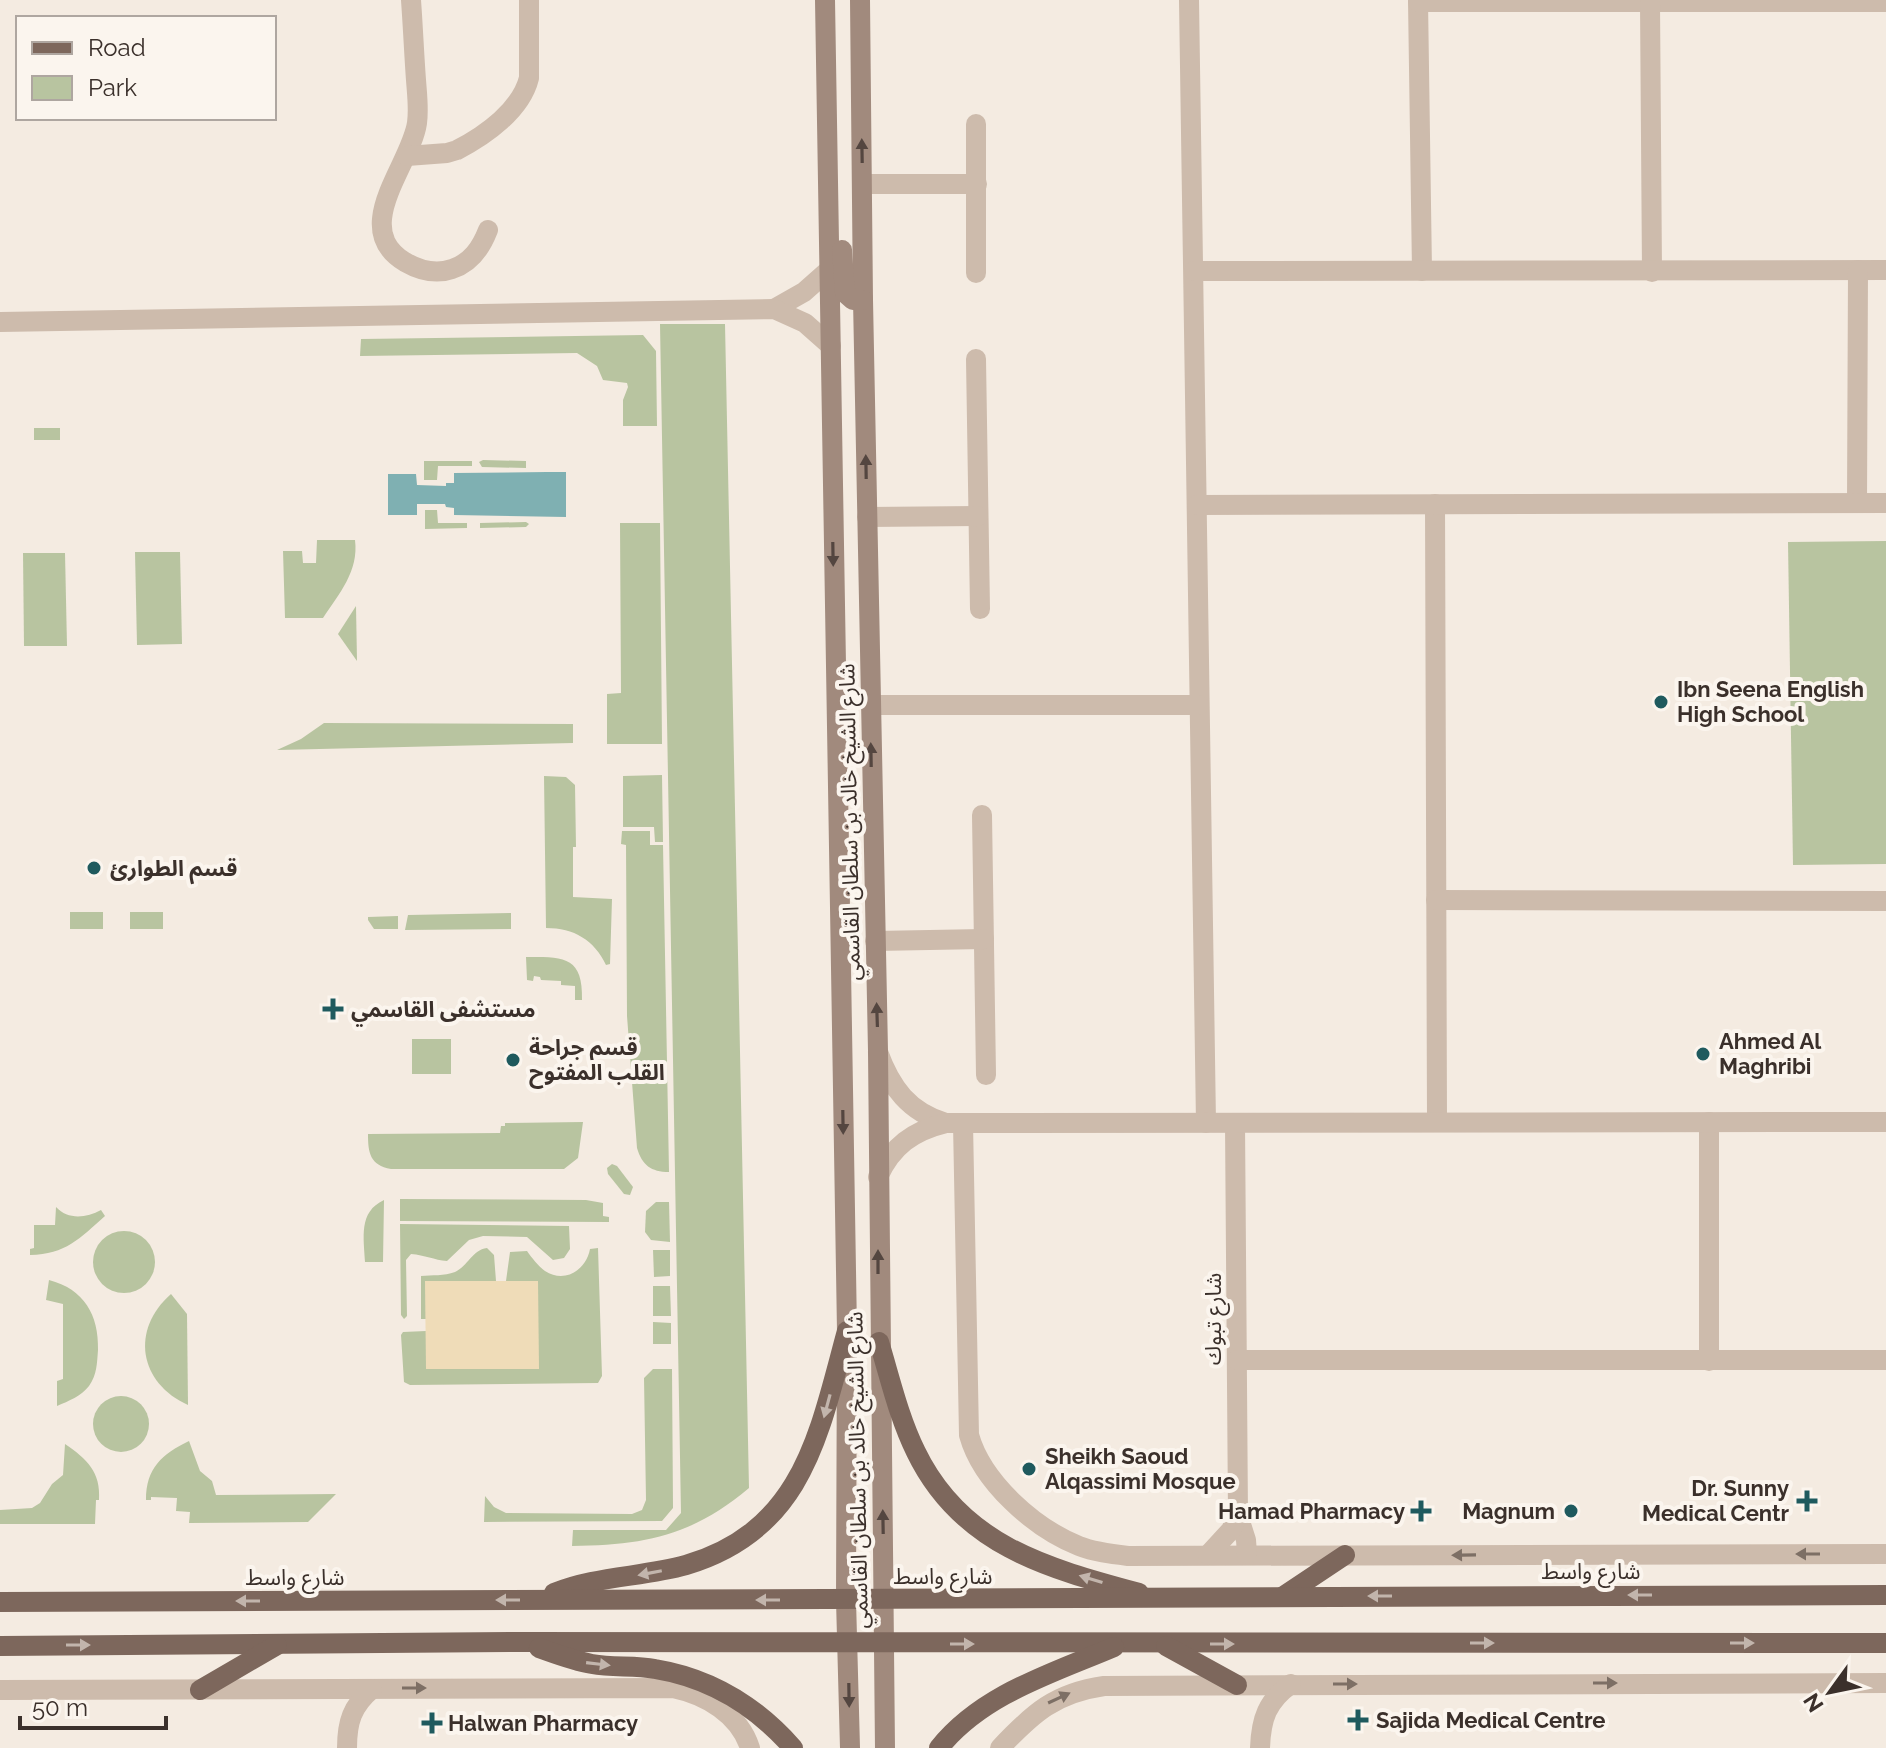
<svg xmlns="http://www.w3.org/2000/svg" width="1886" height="1748" viewBox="0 0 1886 1748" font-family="Raleway,'Noto Sans Arabic',sans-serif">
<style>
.green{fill:#b8c4a0}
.sand{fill:#efdcb8}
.water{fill:#7fb0b2}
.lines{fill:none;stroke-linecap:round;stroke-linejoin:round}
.minor{stroke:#cdbbac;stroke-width:20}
.secondary{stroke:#a18a7d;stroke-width:20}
.primary{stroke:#7d675c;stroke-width:20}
.oneway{fill:#544640}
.oneway2{fill:#c2b5ac}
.oneway3{fill:#7d6f65}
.poi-dot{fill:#1f5a5e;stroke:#fbf5ee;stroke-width:3}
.labels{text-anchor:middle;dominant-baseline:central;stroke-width:8;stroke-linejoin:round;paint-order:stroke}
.poi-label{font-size:22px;font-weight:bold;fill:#3b302b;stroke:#fbf5ee;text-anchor:start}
.street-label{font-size:22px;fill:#3b302b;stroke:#fbf5ee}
</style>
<rect width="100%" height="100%" fill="#f4ebe1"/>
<g class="green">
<path d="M660,324H725L749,1488C692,1536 645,1545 572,1546L573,1530H666L681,1513Z"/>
<polygon points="643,335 656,351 657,426 623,426 623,400 628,387 627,383 603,380 597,366 577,353 360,356 361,339"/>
<rect x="34" y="428" width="26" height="12"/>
<polygon points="483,460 526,461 526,468 482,467 479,462"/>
<polygon points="424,461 472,461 472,466 438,466 437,480 424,480"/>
<polygon points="425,510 437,510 438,523 467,523 467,528 425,529"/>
<polygon points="526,522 529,524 526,527 480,528 480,523"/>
<polygon points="620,523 660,523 662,744 607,744 607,694 621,693"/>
<path d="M317,540H355C359,571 339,594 323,618H285L283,551H302L303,563H316Z"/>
<polygon points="1886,541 1886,864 1793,865 1788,542"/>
<polygon points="135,552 180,552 182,644 137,645"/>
<polygon points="23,553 65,553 67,646 24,646"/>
<polygon points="356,606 357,661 338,634"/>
<polygon points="324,723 573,724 573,743 277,750 301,739"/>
<polygon points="662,775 663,842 655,842 654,827 623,827 623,776"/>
<path d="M544,776L566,777L575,785L576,847H573V897L612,899L610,964L606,965C594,940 574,928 546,928Z"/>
<path d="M622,831H650V845H663L669,1172C651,1172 642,1165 637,1148L627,1016L626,845L621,844Z"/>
<rect x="70" y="912" width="33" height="17"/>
<rect x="130" y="912" width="33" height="17"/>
<polygon points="511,913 511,929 405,930 408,915"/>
<polygon points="398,916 398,929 374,929 368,920 368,917"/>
<path d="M526,957C564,957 583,956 582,1000H575V986L561,985V981L541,980L540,977L534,976L533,981L527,980Z"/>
<rect x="412" y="1039" width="39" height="35"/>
<path d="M583,1122L578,1158L564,1169H391C370,1165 368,1153 368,1134L500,1133L501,1126H505V1123Z"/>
<polygon points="612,1164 617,1166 633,1187 630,1195 624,1194 608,1174 607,1168"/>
<polygon points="400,1199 586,1200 603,1203 603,1216 609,1217 609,1222 400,1221"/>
<path d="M384,1200L383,1262H365C364,1238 358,1212 384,1200Z"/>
<polygon points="656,1202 669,1202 670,1242 651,1240 645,1232 646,1211"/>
<path d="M56,1207C68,1220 86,1218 101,1210L105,1216C79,1239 66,1254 30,1255V1249L34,1248V1225H55Z"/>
<path d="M400,1224L569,1226L570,1249L564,1258L553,1260L527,1237L483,1236L469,1240L447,1261C434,1260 425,1255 411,1254L406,1260L407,1316L404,1319L401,1315Z"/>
<circle cx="124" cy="1262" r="31"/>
<path d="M487,1248L494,1255L496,1281L426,1282V1319H421V1276C432,1275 444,1276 455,1272C468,1266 472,1250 487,1248Z"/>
<path d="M598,1248L602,1376L598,1383L410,1385L404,1382L401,1335L403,1332L426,1331V1369L538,1281H506L510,1252L527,1251C532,1258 538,1266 545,1271C565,1284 586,1270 590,1249Z"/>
<polygon points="653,1250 670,1250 670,1276 654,1277"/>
<path d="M49,1280C84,1289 99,1315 98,1350C97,1363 97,1375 89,1386C81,1396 69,1401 57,1406V1381L63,1379V1304L46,1300Z"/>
<polygon points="653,1286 670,1286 671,1316 653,1316"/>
<path d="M171,1294L187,1314L188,1405C139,1383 130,1330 171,1294Z"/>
<polygon points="653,1322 671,1323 671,1344 653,1344"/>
<polygon points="653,1369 672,1369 673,1508 662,1521 484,1522 485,1496 494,1507 506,1513 632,1514 642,1510 646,1500 644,1378"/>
<circle cx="121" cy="1424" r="28"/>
<path d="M189,1441L200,1471L212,1481L216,1495L336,1494L308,1522L189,1523L190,1512L176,1511L177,1498L151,1497V1500H146C146,1468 162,1454 189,1441Z"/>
<path d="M65,1444C87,1459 101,1472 99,1500H96L95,1524H0V1510L32,1508L40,1503L52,1484L63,1475Z"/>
</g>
<polygon class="sand" points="425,1281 538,1281 539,1369 426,1369"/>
<polygon class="water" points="547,472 566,472 566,517 454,515 454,508 446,507 445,504 417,504 417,515 388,515 388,474 416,474 417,485 446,486 446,483 454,483 454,473"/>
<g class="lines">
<g class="minor">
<path d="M411,0C413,27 414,53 416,80C417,94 419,109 417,123C411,165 349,228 405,262C419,270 435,275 452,269C471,263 481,248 488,230"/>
<polyline points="1189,0 1206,1123"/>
<polyline points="1418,0 1422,271"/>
<polyline points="1418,2 1886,2"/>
<polyline points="1650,3 1652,272"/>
<path d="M407,156L447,153L457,150C486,135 521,110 529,78V0"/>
<polyline points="862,184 977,184"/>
<polyline points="1194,271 1886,270"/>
<polyline points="976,273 976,124"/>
<polyline points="774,309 804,292 830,269"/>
<polyline points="0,322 774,309 805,323 831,346"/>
<polyline points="976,359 980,609"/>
<polyline points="1857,503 1858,270"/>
<polyline points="1435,504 1437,1122"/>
<polyline points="1197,505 1886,503"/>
<polyline points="867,517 978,516"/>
<polyline points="870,705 1199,705"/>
<polyline points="982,815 986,1075"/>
<polyline points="1436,900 1886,901"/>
<polyline points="875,941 984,939"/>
<path d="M878,1052C891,1088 909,1112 946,1123"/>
<polyline points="1709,1122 1709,1361"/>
<path d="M963,1123L969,1435C982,1482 1034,1528 1079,1546C1094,1552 1111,1554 1128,1556L1886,1554"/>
<polyline points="1235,1123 1238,1515 1246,1540 1247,1554"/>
<path d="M878,1177C892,1146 913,1131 946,1123L1886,1122"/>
<polyline points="1237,1360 1886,1360"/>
<polyline points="1208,1555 1231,1530 1238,1515"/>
<path d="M0,1690L673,1688C706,1695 739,1714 750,1748"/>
<path d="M347,1748C347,1722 352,1706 372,1689"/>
<path d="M1000,1748C1033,1713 1055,1693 1104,1686L1886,1683"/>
<path d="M1260,1748C1261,1719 1267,1701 1291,1684"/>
</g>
<g class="secondary">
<polyline points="825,0 847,1331 846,1600 850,1748"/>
<polyline points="860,0 863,300 878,1051 885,1748"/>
<polyline points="842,250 845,293 853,300 863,300"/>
</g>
<g class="primary">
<path d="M879,1342C890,1378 899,1418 916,1452C961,1545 1046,1568 1139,1593"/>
<path d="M554,1593C595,1576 643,1577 686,1565C804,1530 819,1433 847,1331"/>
<polyline points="1282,1597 1345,1555"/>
<polyline points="0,1602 1886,1595"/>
<polyline points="0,1646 523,1642 1886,1643"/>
<polyline points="1166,1646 1237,1685"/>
<path d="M539,1648C556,1654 574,1661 592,1664C613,1668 634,1665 655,1669C710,1678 756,1706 793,1748"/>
<polyline points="200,1690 277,1645"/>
<path d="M939,1748C982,1694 1053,1673 1114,1647"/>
</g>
</g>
<defs><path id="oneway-solid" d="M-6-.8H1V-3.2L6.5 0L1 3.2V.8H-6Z" transform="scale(2)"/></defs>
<g class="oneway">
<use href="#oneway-solid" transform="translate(862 151) rotate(-91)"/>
<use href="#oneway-solid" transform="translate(866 467) rotate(-91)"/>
<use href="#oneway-solid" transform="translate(833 554) rotate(89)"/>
<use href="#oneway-solid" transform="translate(871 755) rotate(-91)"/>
<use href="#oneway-solid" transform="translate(877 1015) rotate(-92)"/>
<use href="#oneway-solid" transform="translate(843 1122) rotate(89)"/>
<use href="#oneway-solid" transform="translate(878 1262) rotate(-90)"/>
<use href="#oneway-solid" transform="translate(883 1522) rotate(-91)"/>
<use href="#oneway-solid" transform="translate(849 1695) rotate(89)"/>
</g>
<g class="oneway2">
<use href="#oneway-solid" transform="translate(827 1406) rotate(105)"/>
<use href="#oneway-solid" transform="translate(650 1573) rotate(169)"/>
<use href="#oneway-solid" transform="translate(1091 1579) rotate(-163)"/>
<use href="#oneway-solid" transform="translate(1640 1595) rotate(180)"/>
<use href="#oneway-solid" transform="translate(1380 1596) rotate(180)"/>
<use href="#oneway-solid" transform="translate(508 1600) rotate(180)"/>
<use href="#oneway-solid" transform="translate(768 1600) rotate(180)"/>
<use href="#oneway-solid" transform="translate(248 1601) rotate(180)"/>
<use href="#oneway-solid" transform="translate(1482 1643)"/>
<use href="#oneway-solid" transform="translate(1742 1643)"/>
<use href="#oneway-solid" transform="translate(962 1644)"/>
<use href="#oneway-solid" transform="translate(1222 1644)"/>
<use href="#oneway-solid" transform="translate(78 1645)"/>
<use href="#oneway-solid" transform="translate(598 1664) rotate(7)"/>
</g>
<g class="oneway3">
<use href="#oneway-solid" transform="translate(1808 1554) rotate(180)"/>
<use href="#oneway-solid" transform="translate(1464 1555) rotate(179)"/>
<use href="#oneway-solid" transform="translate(1605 1683)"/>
<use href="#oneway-solid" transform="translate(1345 1684)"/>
<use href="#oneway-solid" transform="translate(414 1688)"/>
<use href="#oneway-solid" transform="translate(1059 1698) rotate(-25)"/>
</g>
<g class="poi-dot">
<circle cx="1661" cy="702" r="8"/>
<circle cx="94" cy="868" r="8"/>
<path d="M329 997h8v8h8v8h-8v8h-8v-8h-8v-8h8z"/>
<circle cx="1703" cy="1054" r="8"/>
<circle cx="513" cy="1060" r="8"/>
<circle cx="1029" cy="1469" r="8"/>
<path d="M1803 1489h8v8h8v8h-8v8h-8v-8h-8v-8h8z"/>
<path d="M1417 1499h8v8h8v8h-8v8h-8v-8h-8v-8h8z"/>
<circle cx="1571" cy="1511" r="8"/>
<path d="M1354 1708h8v8h8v8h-8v8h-8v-8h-8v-8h8z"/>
<path d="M428 1711h8v8h8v8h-8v8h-8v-8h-8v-8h8z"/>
</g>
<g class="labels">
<g class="poi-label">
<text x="1677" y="689">Ibn Seena English<tspan x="1677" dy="25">High School</tspan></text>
<text x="110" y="868">قسم الطوارئ</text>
<text x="351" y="1009">مستشفى القاسمي</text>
<text x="1719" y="1041">Ahmed Al<tspan x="1719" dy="25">Maghribi</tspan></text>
<text x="529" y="1047">قسم جراحة<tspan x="529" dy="25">القلب المفتوح</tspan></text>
<text x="1045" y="1456">Sheikh Saoud<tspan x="1045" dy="25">Alqassimi Mosque</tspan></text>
<text x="1789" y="1488" text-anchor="end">Dr. Sunny<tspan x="1789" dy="25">Medical Centr</tspan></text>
<text x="1405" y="1511" text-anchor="end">Hamad Pharmacy</text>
<text x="1555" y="1511" text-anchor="end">Magnum</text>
<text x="1376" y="1720">Sajida Medical Centre</text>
<text x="448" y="1723">Halwan Pharmacy</text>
</g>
<g class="street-label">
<text transform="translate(849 822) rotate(-91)">شارع الشيخ خالد بن سلطان القاسمي</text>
<text transform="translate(1213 1319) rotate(-90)">شارع تبوك</text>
<text transform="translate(857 1470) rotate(-91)">شارع الشيخ خالد بن سلطان القاسمي</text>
<text x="1591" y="1571">شارع واسط</text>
<text x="943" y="1576">شارع واسط</text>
<text x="295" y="1577">شارع واسط</text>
</g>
</g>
<rect x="16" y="16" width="260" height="104" fill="#fbf5ee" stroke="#aea6a0" stroke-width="2"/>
<rect x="32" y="42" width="40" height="12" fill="#7d675c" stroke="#aea6a0" stroke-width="2"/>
<text x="88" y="56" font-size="24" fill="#3b302b">Road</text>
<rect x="32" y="76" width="40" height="24" fill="#b8c4a0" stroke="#aea6a0" stroke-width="2"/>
<text x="88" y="96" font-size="24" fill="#3b302b">Park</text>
<g transform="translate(1830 1692) rotate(237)" stroke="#fbf5ee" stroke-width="6" paint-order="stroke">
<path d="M0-6L14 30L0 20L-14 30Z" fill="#3b302b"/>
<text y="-12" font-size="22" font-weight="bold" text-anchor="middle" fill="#3b302b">N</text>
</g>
<path d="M20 1716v12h146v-12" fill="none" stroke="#3b302b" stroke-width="4"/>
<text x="32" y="1716" font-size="24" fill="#3b302b" stroke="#fbf5ee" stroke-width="6" paint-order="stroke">50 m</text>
</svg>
